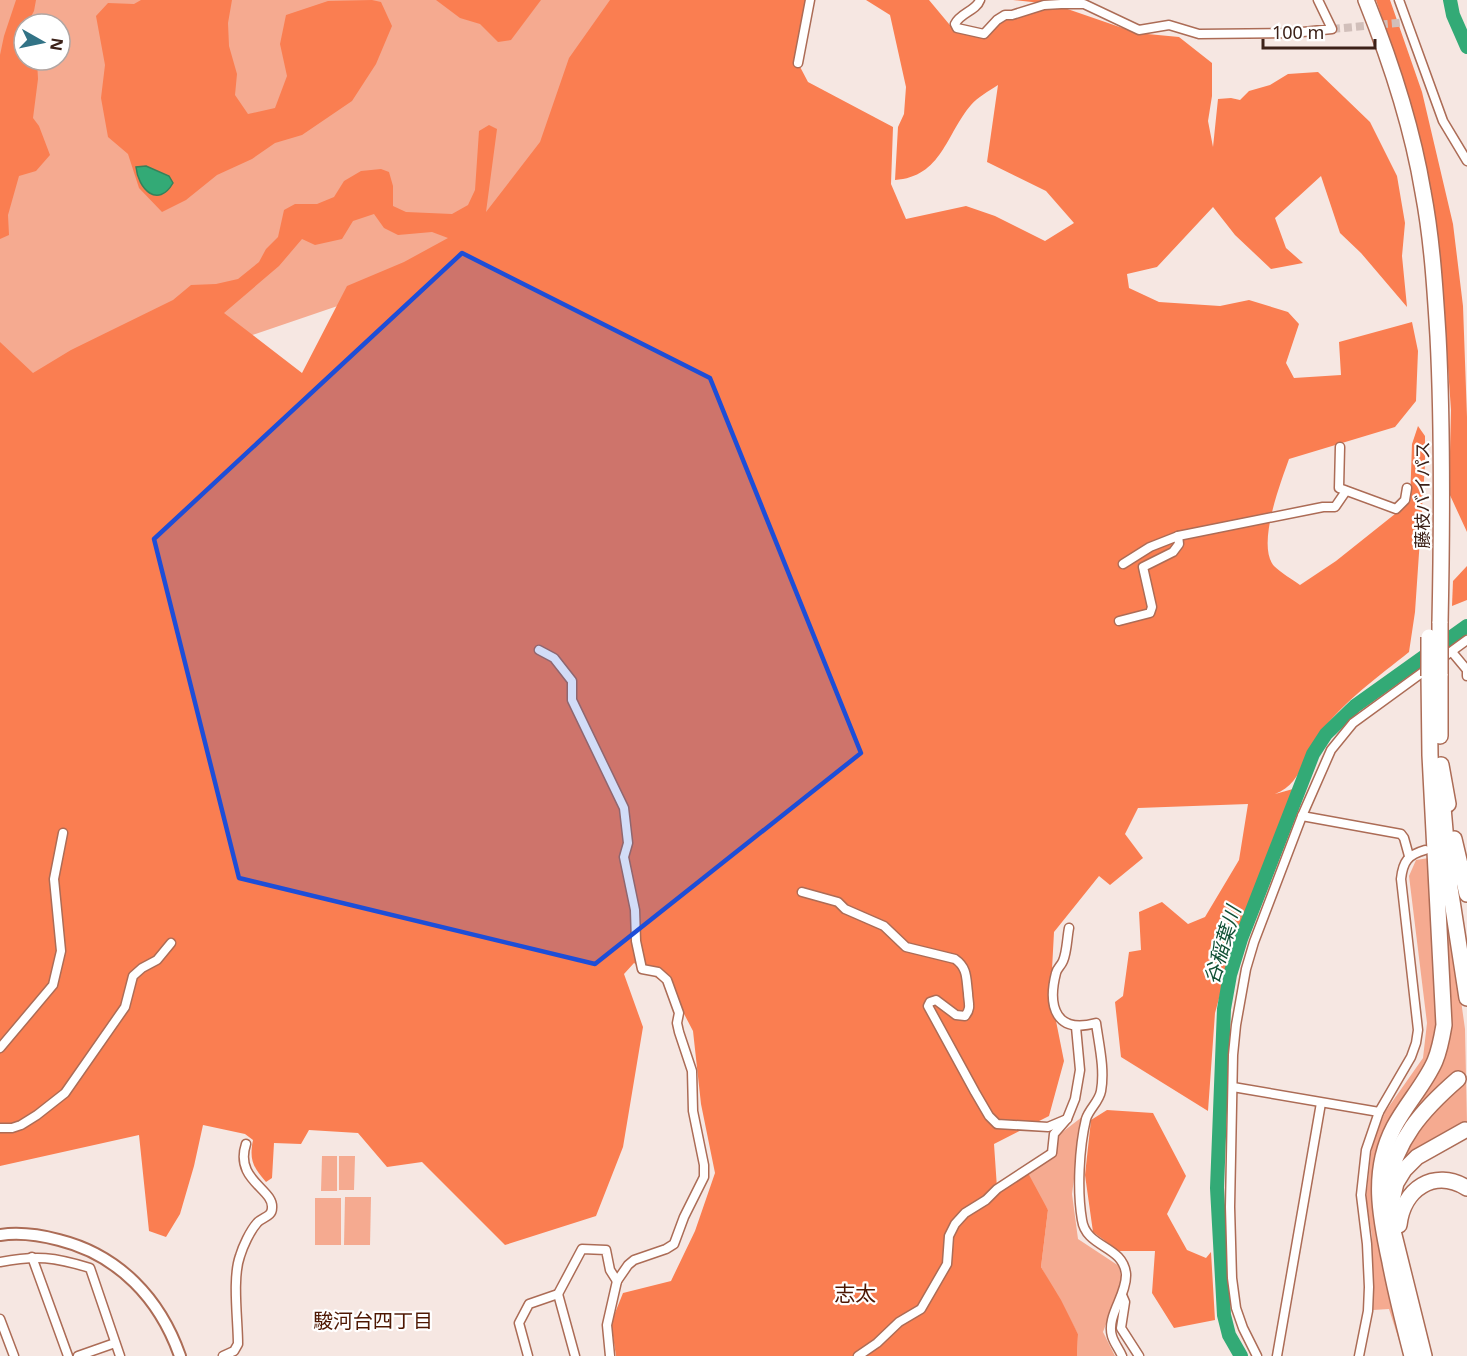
<svg xmlns="http://www.w3.org/2000/svg" width="1467" height="1356" viewBox="0 0 1467 1356" font-family="'Noto Sans','Noto Sans JP',sans-serif">
<style>
.green{fill:#f5aa90;fill-rule:evenodd}
.forest{fill:#fa7e51;fill-rule:evenodd}
.water{fill:#33aa76;stroke:#36815a;stroke-width:1.5}
.lines{fill:none;stroke-linecap:round;stroke-linejoin:round}
.river{stroke:#33aa76;stroke-width:14}
.minor-tunnel{stroke:#d1bfba;stroke-width:8;stroke-dasharray:8 4;stroke-linecap:butt}
.minor-casing{stroke:#ac6c56;stroke-width:11}
.tertiary-casing{stroke:#ac6c56;stroke-width:14}
.motorway-casing{stroke:#ac6c56;stroke-width:18}
.minor{stroke:#fff;stroke-width:8}
.tertiary{stroke:#fff;stroke-width:10}
.motorway{stroke:#fff;stroke-width:15}
.motorway-bridge-casing{stroke:#ac6c56;stroke-width:18;stroke-linecap:butt}
.motorway-bridge{stroke:#fff;stroke-width:15}
.marked{fill:#1d4ed8;fill-opacity:0.2;stroke:#1d4ed8;stroke-width:4.5;stroke-linejoin:round}
.labels{text-anchor:middle;dominant-baseline:central;stroke-width:4.5;stroke-linejoin:round;paint-order:stroke}
.street-label{font-size:18px;fill:#3c2118;stroke:#fff}
.water-label{font-size:20px;font-style:italic;fill:#125035;stroke:#fff}
.neighbourhood-label{font-size:20px;fill:#4e1702;stroke:#fff}
.quarter-label{font-size:21px;fill:#4e1702;stroke:#fff}
</style>
<rect width="100%" height="100%" fill="#f6e7e2"/>
<g class="green">
<path d="M0,0H638L493,253L85,392L0,363ZM24,24H60V60H24Z"/>
<polygon points="1429,858 1439,1030 1430,1063 1393,1124 1410,1356 1404,1356 1389,1309 1373,1310 1372,1236 1366,1198 1372,1146 1385,1112 1423,1058 1427,1023 1409,876 1416,860"/>
<polygon points="1443,872 1465,1029 1467,1124 1395,1179 1402,1136 1390,1142 1438,1063"/>
<polygon points="1082,1117 1072,1194 1078,1239 1119,1266 1122,1282 1103,1332 1115,1356 1077,1356 1078,1334 1041,1267 1048,1210 1026,1178 1056,1137"/>
<polygon points="322,1156 337,1156 337,1191 321,1191"/>
<polygon points="339,1156 355,1156 354,1190 339,1190"/>
<polygon points="345,1197 371,1197 370,1245 344,1245"/>
<rect x="315" y="1198" width="26" height="47"/>
</g>
<g class="forest">
<polygon points="16,0 36,0 34,11 27,24 24,24 24,60 37,60 38,79 33,118 39,126 50,155 36,171 19,176 8,215 9,235 0,239 0,55 4,36"/>
<polygon points="141,0 232,0 228,23 229,46 237,74 235,95 248,114 275,108 287,76 280,44 286,15 328,1 372,0 381,2 392,26 376,64 352,101 302,135 275,143 252,159 217,175 186,200 162,212 139,188 128,154 108,137 101,98 105,65 96,16 108,3 134,4"/>
<polygon points="436,0 541,0 511,40 498,42 480,24 460,18"/>
<path d="M610,0H812L798,63L808,82L893,127L891,184L906,219L966,206L995,216L1045,241L1074,223L1046,191L987,162L998,85C989,91 978,97 971,105C946,134 942,177 895,180L898,127L904,114L906,87L890,15L866,0H929L954,30L986,36L999,16L1050,4L1013,0H1055L1053,4L1137,33L1179,37L1212,63V96L1208,121L1213,147L1218,99L1231,98L1240,100L1249,91L1270,85L1288,74L1318,72L1370,122L1397,176L1405,223L1402,256L1407,307L1361,253L1340,233L1321,176L1275,218L1286,248L1303,263L1271,269L1235,235L1213,207L1157,267L1127,274L1129,288L1159,302L1220,306L1249,300L1288,312L1299,324L1286,363L1294,378L1341,375L1339,342L1412,322L1418,351L1416,401L1395,427L1289,459C1281,482 1256,545 1274,566C1281,573 1292,579 1300,585L1336,561L1410,502L1412,444L1418,426L1425,436V465L1415,612L1409,652C1378,677 1345,700 1320,733C1305,753 1302,784 1275,794L1293,789L1235,940L1215,1013L1208,1111L1121,1057L1115,1002L1123,996L1129,952L1141,950L1139,912L1162,902L1188,924L1205,917L1239,860L1248,804L1138,808L1125,834L1143,858L1110,885L1099,876L1054,932L1050,1007L1056,1021L1064,1061L1049,1116L994,1144L997,1188L1028,1173L1048,1210L1041,1267L1061,1300L1078,1334L1077,1356H616L611,1323L623,1293L671,1281L695,1231L715,1173L701,1104L693,1031L670,987L634,963L624,974L643,1027L623,1147L596,1216L505,1245L422,1162L387,1167L358,1133L309,1130L301,1144L274,1143L272,1178L266,1182C253,1167 249,1160 253,1140L245,1134L203,1125L194,1166L180,1214L166,1237L149,1231L139,1135L0,1166V342L33,373L71,350L173,300L191,285L216,284L238,279L259,262L266,249L278,237L284,210L295,204H317L334,197L344,181L361,171L381,169L389,172L393,186V206L406,212L452,214L468,205L475,190L479,131L489,125L497,129L486,212L540,142L569,58ZM374,214L384,228L398,235L432,232L448,238L404,262L347,286L302,373L224,313L279,266L302,239L315,245L342,239L353,221Z"/>
<polygon points="1376,0 1390,0 1422,92 1453,224 1463,306 1467,417 1467,532 1449,493 1451,410 1440,255 1429,182 1410,101"/>
<polygon points="1467,566 1467,600 1452,606 1453,581"/>
<polygon points="1107,1110 1153,1113 1186,1176 1167,1214 1187,1250 1206,1258 1211,1252 1215,1320 1174,1328 1152,1293 1155,1251 1119,1251 1093,1232 1085,1175 1091,1120"/>
</g>
<path class="water" d="M146,166L169,176L173,183C158,209 138,189 136,167Z"/>
<g class="lines">
<g class="river">
<polyline points="1450,0 1453,15 1467,47"/>
<polyline points="1241,1356 1229,1335 1224,1315 1217,1188 1224,1009 1230,975 1241,939 1313,754 1326,734 1355,706 1467,626"/>
</g>
<polyline class="minor-tunnel" points="1332,29 1408,22"/>
<g class="minor-casing">
<g id="minor">
<path d="M980,0C976,11 960,13 955,24L957,28L984,34L997,20L1005,15H1012L1044,5L1061,4H1084L1139,30L1169,25L1199,34L1293,33L1332,29L1318,0"/>
<polyline points="1399,0 1443,121 1467,161"/>
<polyline points="798,63 810,0"/>
<polyline points="1340,447 1339,488 1396,509 1405,500 1407,488"/>
<polyline points="1123,564 1150,547 1178,536 1323,507 1335,507 1346,491"/>
<polyline points="1119,621 1150,613 1152,607 1143,567 1173,552 1179,544 1178,536"/>
<polyline points="539,650 554,658 572,681 572,700 624,808 628,843 624,857 635,910 636,941 642,969 658,972 667,980 679,1013 677,1023 679,1032 692,1071 693,1111 704,1165 704,1177 684,1217 674,1244 666,1249 634,1260 628,1265 617,1281 607,1325 610,1356"/>
<polyline points="1452,652 1467,670 1467,676"/>
<polyline points="1302,816 1401,834 1404,838 1409,856"/>
<path d="M802,892L838,902L845,909L884,926L906,947L955,959C968,968 966,979 968,993C968,1002 972,1008 965,1016L956,1015L936,1000L930,1002L928,1006L975,1092L989,1116L997,1124L1048,1127L1067,1119"/>
<path d="M1069,928C1067,938 1067,952 1063,961C1061,966 1057,968 1056,973C1047,1008 1057,1034 1096,1023C1099,1045 1105,1069 1101,1091C1099,1102 1089,1109 1086,1119C1079,1148 1077,1191 1082,1220C1086,1248 1123,1245 1126,1274C1127,1295 1106,1316 1112,1336C1114,1343 1119,1349 1122,1356"/>
<polyline points="0,1048 53,985 61,951 54,879 63,833"/>
<polyline points="1233,1087 1379,1112"/>
<polyline points="0,1128 12,1128 21,1125 37,1115 65,1093 125,1007 133,976 142,968 157,960 171,943"/>
<polyline points="32,1257 68,1356"/>
<path d="M0,1262C37,1255 54,1257 90,1268L120,1356"/>
<polyline points="558,1294 575,1356"/>
<polyline points="1122,1295 1125,1302 1121,1328 1139,1356"/>
<polyline points="0,1319 14,1356"/>
<polyline points="78,1356 115,1343"/>
<path d="M223,1356L234,1351L238,1344C238,1320 232,1278 240,1256C243,1246 250,1231 257,1223C262,1217 272,1217 272,1208C274,1189 234,1180 246,1144"/>
<polyline points="528,1356 519,1323 529,1304 558,1294 582,1249 606,1250 610,1270 617,1281"/>
<polyline points="858,1356 877,1343 899,1322 921,1309 947,1264 949,1236 955,1224 965,1213 986,1200 997,1189 1052,1153 1054,1134 1067,1119 1075,1099 1080,1070 1076,1027"/>
<polyline points="1257,1356 1243,1328 1236,1308 1232,1278 1230,1207 1233,1055 1236,1025 1246,969 1254,942 1302,816 1331,750 1353,723 1467,640"/>
<polyline points="1277,1356 1321,1103"/>
<path d="M1359,1356L1368,1311L1369,1287L1367,1244L1361,1195L1366,1150L1379,1112L1411,1057L1416,1043L1418,1030L1401,879C1403,861 1408,855 1425,850"/>
</g>
</g>
<g class="tertiary-casing">
<path id="tertiary" d="M0,1235C19,1232 40,1235 59,1240C119,1255 160,1299 180,1356"/>
</g>
<g class="motorway-casing">
<g id="motorway">
<path d="M1366,0C1391,62 1412,126 1423,192C1432,239 1435,288 1438,336C1443,432 1442,527 1440,623"/>
<polyline points="1440,674 1440,736"/>
<polyline points="1441,765 1448,804"/>
<polyline points="1442,796 1450,888 1467,998"/>
<polyline points="1454,839 1467,894"/>
<path d="M1386,1188C1397,1139 1421,1111 1458,1079"/>
<path d="M1399,1225C1403,1189 1434,1168 1467,1188"/>
<path d="M1412,1356C1404,1325 1396,1294 1390,1262C1380,1216 1371,1171 1394,1127C1406,1104 1425,1084 1435,1061C1440,1049 1442,1037 1444,1025L1430,755L1429,676"/>
<polyline points="1424,1356 1393,1231 1392,1200 1396,1183 1404,1170 1417,1157 1465,1130"/>
</g>
</g>
<use href="#minor" class="minor"/>
<use href="#tertiary" class="tertiary"/>
<use href="#motorway" class="motorway"/>
<g class="motorway-bridge-casing">
<g id="motorway-bridge">
<polyline points="1440,623 1440,674"/>
<polyline points="1429,676 1429,637"/>
</g>
</g>
<use href="#motorway-bridge" class="motorway-bridge"/>
</g>
<path class="marked" d="M462,253L710,378L861,753L595,964L239,878L154,539Z"/>
<g class="labels">
<g class="street-label">
<text transform="translate(1422 495) rotate(-90)">藤枝バイパス</text>
</g>
<g class="water-label">
<text transform="translate(1222 945) rotate(-73)">谷稲葉川</text>
</g>
<g class="neighbourhood-label">
<text x="373" y="1320">駿河台四丁目</text>
</g>
<g class="quarter-label">
<text x="855" y="1293">志太</text>
</g>
</g>
<g transform="translate(42 42) rotate(99)"><circle r="28" fill="#ffffff" stroke="#b1a6a3" stroke-width="1.5"/>
<path d="M0-4.5L10 22L0 15L-10 22Z" fill="#327386"/>
<text y="-9" font-size="16" font-weight="bold" text-anchor="middle" fill="#3c2118">N</text>
</g>
<path d="M1263 39v9h112v-9" fill="none" stroke="#3c2118" stroke-width="3"/>
<text x="1272" y="39" font-size="18" fill="#3c2118" stroke="#ffffff" stroke-width="4.5" paint-order="stroke">100 m</text>
</svg>
